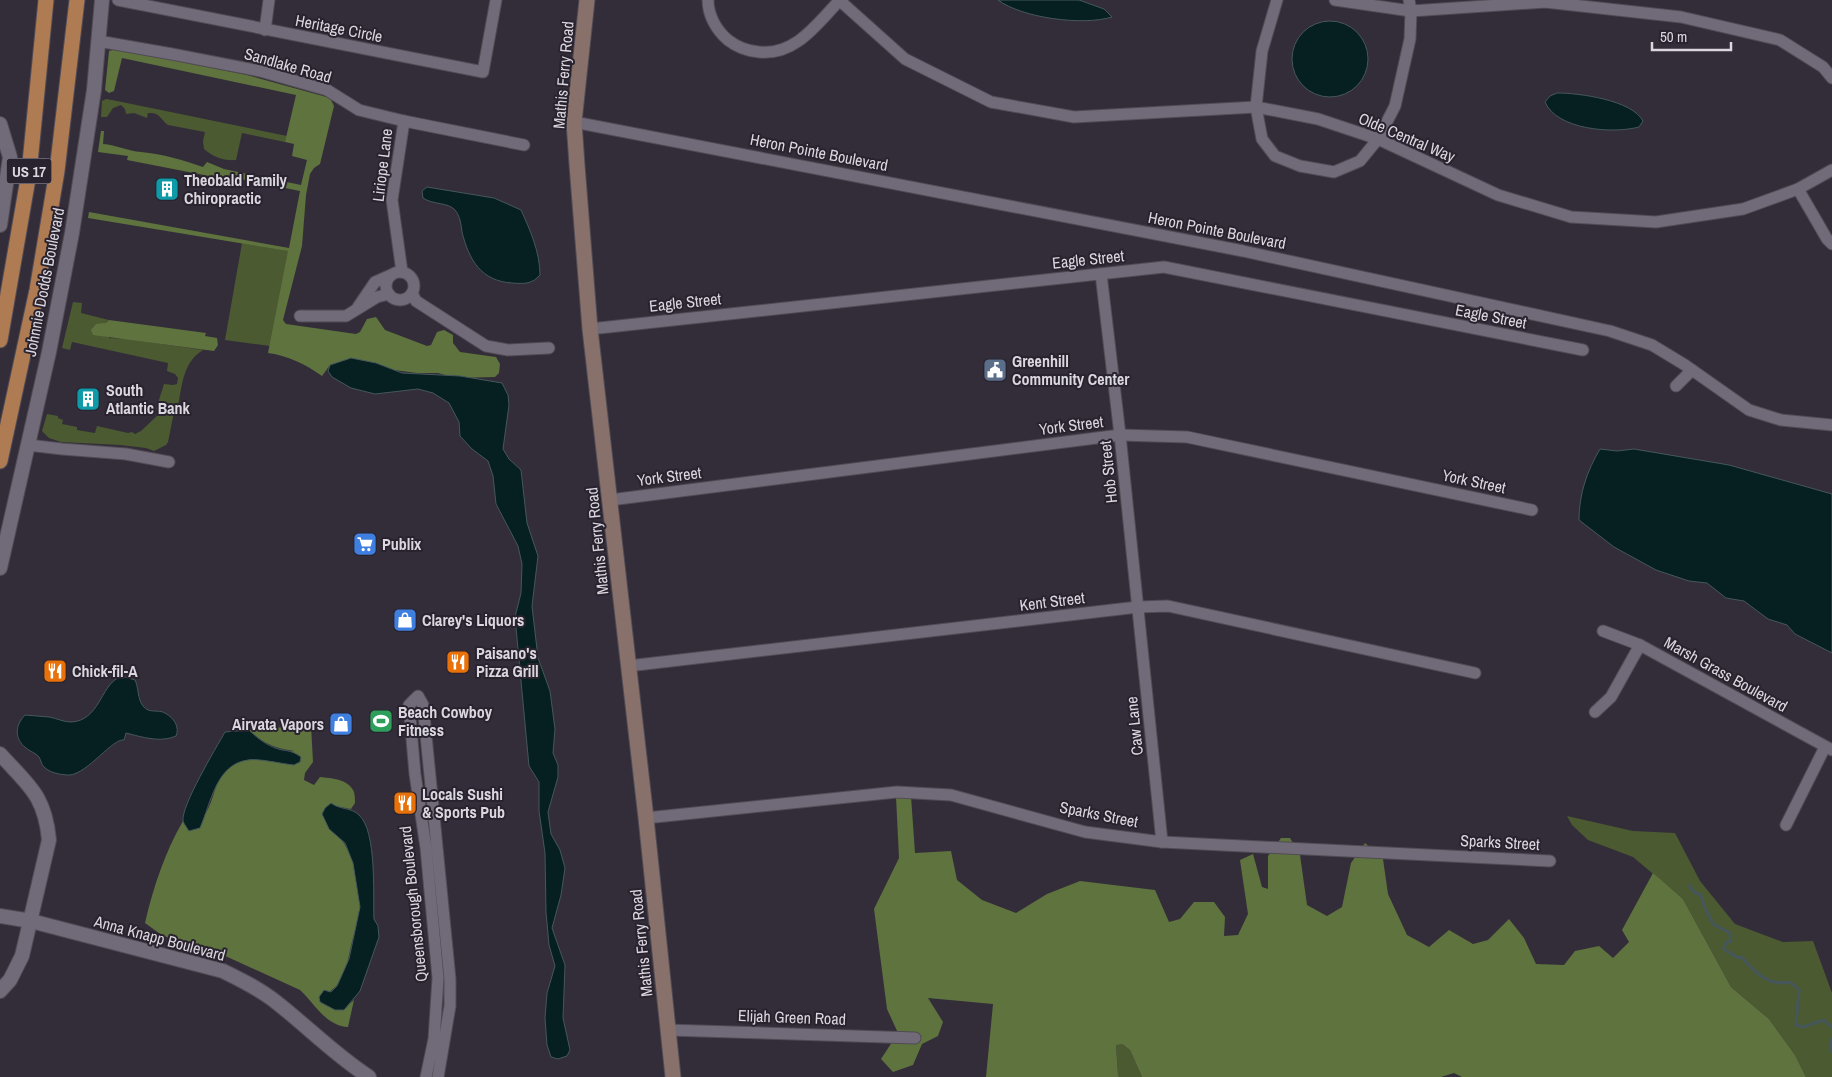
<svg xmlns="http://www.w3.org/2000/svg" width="1832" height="1077" viewBox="0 0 1832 1077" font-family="'Archivo Narrow',sans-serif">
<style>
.green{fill:#4b5a31}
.forest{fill:#5f733e}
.water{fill:#062022;stroke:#46575b}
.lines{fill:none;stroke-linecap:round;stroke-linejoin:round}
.stream{stroke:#46575b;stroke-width:3}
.minor-casing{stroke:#514b55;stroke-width:13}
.tertiary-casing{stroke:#514b55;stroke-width:16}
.secondary-casing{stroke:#514b55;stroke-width:17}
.trunk-casing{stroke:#514b55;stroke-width:17}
.minor{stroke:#716b79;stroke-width:11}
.tertiary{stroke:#716b79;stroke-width:14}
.secondary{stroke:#88716a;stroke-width:15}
.trunk{stroke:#ae7b52;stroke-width:15}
.labels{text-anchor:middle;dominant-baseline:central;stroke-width:4;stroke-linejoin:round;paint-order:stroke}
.shield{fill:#29232f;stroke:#a6a1aa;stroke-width:1}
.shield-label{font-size:15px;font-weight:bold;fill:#dbd7df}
.street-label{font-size:16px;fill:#dbd7df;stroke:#29232f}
.poi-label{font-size:16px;font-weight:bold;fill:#dbd7df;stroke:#29232f;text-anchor:start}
</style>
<rect width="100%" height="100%" fill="#332d39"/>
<g class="green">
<path d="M106,99L112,100L287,136L285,142L242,133L236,160C224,161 213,157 204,149L203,141L205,132L168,125C160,119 160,112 148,113L147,118L134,113L126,114L125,109L121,105L113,108L107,117H101L102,101Z"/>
<polygon points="242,243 289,251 270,346 225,340"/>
<path d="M73,302L82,303L81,313L109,320L106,323L109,338L128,339L203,350C183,362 182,385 178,407L174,412L168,442L166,445L154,451L146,448L120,445L61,442L49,438L42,431L47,414L58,416V418L63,420L62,424L77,427V430L95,433L97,426L128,433L132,432L135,434L141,431L159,414L160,412L156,409L164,384L173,385L177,384L178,378L175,374L167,371L168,363L72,342L70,350L62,348Z"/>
<polygon points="1567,816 1633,831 1675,833 1700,881 1735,924 1783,942 1813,941 1832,993 1832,1077 1806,1077 1795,1055 1769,1019 1731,987 1683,899 1633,857 1588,840 1572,825"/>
<polygon points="1116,1044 1122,1044 1130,1050 1142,1077 1119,1077 1118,1074"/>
</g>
<g class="forest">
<path d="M116,49L247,75L330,98L334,106L320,164L314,168L310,174L306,195L302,246L283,320L286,324L356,334L360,332L367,319L376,317L385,330L427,346L431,345L437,332L444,330L453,335V343L460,352L496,357L500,364L499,373L495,377L456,378L438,373H417L341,363L330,365L322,376C305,364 289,356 268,353L288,251L88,218L89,212L289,248L300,191L231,177L228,187L208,183L209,176L127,160L128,156L98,152L101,131H104L103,144C116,145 128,151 141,152C163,154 183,160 203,167L207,162L224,169L301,185L307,160L292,156L294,144L285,142L296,95L122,58L114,91L109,93L105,90L109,51Z"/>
<polygon points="109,320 206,333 205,336 217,338 218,345 214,351 93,335 91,330 96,324 106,323"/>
<path d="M311,725L313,762L305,773L304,780L314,785L320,777C331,778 347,779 353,790C355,793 355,799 355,803L351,809L335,806L329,829C334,833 342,839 345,845C355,862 361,888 360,908C359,920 355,930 352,942C346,966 346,987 319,997C323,1008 333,1008 344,1009L354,1000L348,1027C326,1026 315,1004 300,990L210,949L163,936L145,923C153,888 165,852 183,821L189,831C195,825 204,818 207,811C215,797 216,773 233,764C251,756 274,755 294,751C276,749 262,743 249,730Z"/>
<polygon points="911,796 915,853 951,851 957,880 982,900 1016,913 1047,894 1080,881 1155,890 1169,922 1180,919 1194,902 1214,902 1225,917 1224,936 1238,935 1248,914 1240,860 1253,854 1262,887 1268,889 1268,856 1281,838 1290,838 1300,855 1307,905 1327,916 1342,907 1351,863 1365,843 1383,859 1388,894 1407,935 1429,947 1449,930 1473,944 1488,940 1509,919 1524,938 1536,964 1564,965 1575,951 1599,946 1613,958 1629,942 1622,930 1653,873 1683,899 1731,987 1769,1019 1795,1055 1806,1077 1462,1077 1454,1073 1441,1077 1142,1077 1130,1050 1122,1044 1116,1045 1118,1074 1119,1077 986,1077 993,1004 928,998 943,1022 938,1036 922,1044 913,1065 893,1072 881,1059 898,1033 887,1009 874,909 899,858 896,797"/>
</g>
<g class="water">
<path d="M998,0H1079L1104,9L1112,17C1083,26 1022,18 998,0Z"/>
<circle cx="1330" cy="59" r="38"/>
<path d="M1557,93C1579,93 1632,100 1643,121L1639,127C1613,134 1557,130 1545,102L1550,96Z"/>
<path d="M427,187L494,198L521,210C530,230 540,252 540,275C532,284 525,284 512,283C481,281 469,260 462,232C461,224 460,216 455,210C448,202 433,205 423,198L422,191Z"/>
<polygon points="351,358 376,363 402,373 460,376 502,383 508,395 509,405 503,449 509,459 521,470 527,523 538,556 532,606 538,658 550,691 555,729 553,753 558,765 558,777 548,812 551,834 560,850 565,868 561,895 552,928 565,965 563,1018 570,1050 567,1056 558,1059 551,1057 547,1045 545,1018 547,993 555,966 549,945 546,912 545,853 539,811 539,782 529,766 515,617 521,593 522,564 518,546 496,504 493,476 488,461 472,449 460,436 459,422 449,403 433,393 418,389 375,394 351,388 332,377 328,371 330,365"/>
<path d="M1600,449L1617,451L1634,449L1729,465L1832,494V653L1795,634L1787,625L1768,619L1744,601L1726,598L1707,583L1689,581L1656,570L1614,547L1579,520C1579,494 1587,471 1600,449Z"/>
<path d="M125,677L135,680C139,688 137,698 143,706C149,714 158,709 165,713C174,718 180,727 176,736C160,743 142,737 126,733L124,740C113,738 88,773 70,775C61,775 50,773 44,767C41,764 41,760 39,757C36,753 29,751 26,748C14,739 15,725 25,715C33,716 41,716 49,717C56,718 63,722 71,722C99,721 101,686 118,678C120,677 123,678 125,677Z"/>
<path d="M249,730C258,739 269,747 282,750C290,751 294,752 301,757L300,762L294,765C282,764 258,758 248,760C216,764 211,803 200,828L189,831C187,828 184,824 183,821C181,806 216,748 225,732Z"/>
<path d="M331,803C340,810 351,807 359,815C377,831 373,895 374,919L378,926L379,937L360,991L344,1010H335L320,1002L319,997L324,990L331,992L337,986L349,959L360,907L353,863L345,843L329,829L322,814L325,808Z"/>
</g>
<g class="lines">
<g class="stream">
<path d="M1689,885L1694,892L1701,895L1704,906L1713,924L1730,933L1731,941L1727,942L1724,946V949L1738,958L1742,957C1751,968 1760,978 1774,982C1787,985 1787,977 1799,990L1796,1025L1803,1027L1824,1020L1832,1028"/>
<polyline points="1832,1039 1830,1045 1832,1052"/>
</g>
<g class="minor-casing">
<g id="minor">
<polyline points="118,0 483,72 496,0"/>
<path d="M708,0C708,15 716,30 728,40C738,48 747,51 759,52C795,56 817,24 839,1"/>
<polyline points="839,0 905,59 991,102 1074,117 1256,107 1318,119 1378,139 1498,195 1571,217 1656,222 1743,209 1798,189 1832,170"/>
<polyline points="1277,0 1262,51 1256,107 1262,139 1275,156 1300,166 1334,172 1360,161 1378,139 1395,106 1410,39 1411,11 1409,0"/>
<polyline points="1335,0 1411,11 1545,2 1681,17 1780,40 1823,67 1832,78"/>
<polyline points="265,30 269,0"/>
<polyline points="98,41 172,54 260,71 327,90 359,110 404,121 524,145"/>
<polyline points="574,122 1243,251 1610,331 1652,345 1685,365 1749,410 1781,420 1832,425"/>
<polyline points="1798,189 1827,239 1832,244"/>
<polyline points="402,272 392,200 404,121"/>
<circle cx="400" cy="286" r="14"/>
<polyline points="1101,274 1120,435 1162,842"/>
<polyline points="412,293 416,301 486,346 508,350 549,348"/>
<polyline points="358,307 375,282 391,275"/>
<polyline points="300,316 346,316 377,297 389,294"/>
<polyline points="590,329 1164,267 1583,350"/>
<polyline points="1676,386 1692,370"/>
<polyline points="28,445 62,449 126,454 169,462"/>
<polyline points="610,500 1120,435 1187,437 1532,510"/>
<polyline points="1603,631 1640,645 1832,750"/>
<polyline points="628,666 1138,607 1168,606 1475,673"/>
<polyline points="1595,712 1611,697 1640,645"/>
<polyline points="646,818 897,792 951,795 1085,832 1162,842 1550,861"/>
<polyline points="1786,825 1825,747"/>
<polyline points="668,1030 915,1038"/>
<polyline points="426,1077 434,1039 438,978 426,848 415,774 409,705 418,696 423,705 450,979 450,1006 438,1077"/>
</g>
</g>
<g class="tertiary-casing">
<g id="tertiary">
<polyline points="0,124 10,157 0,225"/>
<polyline points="0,568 49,352 72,233 94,90 102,0"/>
<path d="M0,754C28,785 45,795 49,840L22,956L10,980L0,991"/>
<path d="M0,916L31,921L223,971C241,980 260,989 276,1002C308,1027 335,1055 369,1077"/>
</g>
</g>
<g class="secondary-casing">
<polyline id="secondary" points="587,0 574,122 577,165 590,329 646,818 673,1077"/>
</g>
<g class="trunk-casing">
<g id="trunk">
<polyline points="0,340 29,173 46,0"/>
<polyline points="0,461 37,290 57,171 77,0"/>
</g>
</g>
<use href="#minor" class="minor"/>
<use href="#tertiary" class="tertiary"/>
<use href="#secondary" class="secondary"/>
<use href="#trunk" class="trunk"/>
</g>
<defs>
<g id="building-square" transform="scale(1.25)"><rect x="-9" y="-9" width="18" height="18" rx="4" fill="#0f9aa8" stroke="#29232f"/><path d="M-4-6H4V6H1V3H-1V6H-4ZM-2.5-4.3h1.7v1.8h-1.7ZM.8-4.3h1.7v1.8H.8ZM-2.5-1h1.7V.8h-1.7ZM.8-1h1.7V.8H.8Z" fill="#fff"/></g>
<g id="civic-square" transform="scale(1.25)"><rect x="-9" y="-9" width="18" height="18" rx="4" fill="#5c6f8a" stroke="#29232f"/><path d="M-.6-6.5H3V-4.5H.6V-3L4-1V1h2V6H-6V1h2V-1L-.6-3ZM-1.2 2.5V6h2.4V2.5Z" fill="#fff"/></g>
<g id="supermarket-square" transform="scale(1.25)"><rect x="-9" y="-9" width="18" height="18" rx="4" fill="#3f7fe0" stroke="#29232f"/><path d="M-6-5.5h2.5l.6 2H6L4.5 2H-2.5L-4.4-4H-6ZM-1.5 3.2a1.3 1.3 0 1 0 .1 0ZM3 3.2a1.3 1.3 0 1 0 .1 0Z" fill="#fff"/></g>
<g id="shop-square" transform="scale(1.25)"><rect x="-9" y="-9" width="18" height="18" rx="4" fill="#3f7fe0" stroke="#29232f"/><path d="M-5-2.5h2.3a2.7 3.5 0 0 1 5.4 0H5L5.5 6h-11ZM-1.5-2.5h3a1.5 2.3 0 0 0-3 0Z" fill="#fff"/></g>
<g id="restaurant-square" transform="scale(1.25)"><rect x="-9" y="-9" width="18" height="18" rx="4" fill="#e8710a" stroke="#29232f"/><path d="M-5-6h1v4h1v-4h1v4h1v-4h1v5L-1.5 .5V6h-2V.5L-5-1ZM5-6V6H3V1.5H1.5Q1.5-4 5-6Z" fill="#fff"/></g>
<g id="stadium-square" transform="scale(1.25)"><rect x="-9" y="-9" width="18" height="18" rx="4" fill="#2e9e5b" stroke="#29232f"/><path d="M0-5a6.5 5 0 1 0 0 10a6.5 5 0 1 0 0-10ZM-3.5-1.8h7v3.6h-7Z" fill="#fff"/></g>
</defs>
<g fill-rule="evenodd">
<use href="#building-square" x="167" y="189"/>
<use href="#civic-square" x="995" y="370"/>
<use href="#building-square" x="88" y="399"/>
<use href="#supermarket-square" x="365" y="544"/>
<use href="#shop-square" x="405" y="620"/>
<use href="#restaurant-square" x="458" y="662"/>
<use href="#restaurant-square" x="55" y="671"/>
<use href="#stadium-square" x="381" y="721"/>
<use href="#shop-square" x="341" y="724"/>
<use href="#restaurant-square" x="405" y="803"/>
</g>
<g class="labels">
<rect class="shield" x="6.5" y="158.5" width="45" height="25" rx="4"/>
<g class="shield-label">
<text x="29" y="171">US 17</text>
</g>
<g class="street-label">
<text transform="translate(339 28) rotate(11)">Heritage Circle</text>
<text transform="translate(288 65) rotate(16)">Sandlake Road</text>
<text transform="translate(563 75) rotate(-85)">Mathis Ferry Road</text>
<text transform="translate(1407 137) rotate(23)">Olde Central Way</text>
<text transform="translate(819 152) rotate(11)">Heron Pointe Boulevard</text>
<text transform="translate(382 165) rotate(-83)">Liriope Lane</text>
<text transform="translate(1217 230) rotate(11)">Heron Pointe Boulevard</text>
<text transform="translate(1088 259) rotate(-6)">Eagle Street</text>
<text transform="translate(44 282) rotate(-79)">Johnnie Dodds Boulevard</text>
<text transform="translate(685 302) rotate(-6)">Eagle Street</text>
<text transform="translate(1491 316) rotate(11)">Eagle Street</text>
<text transform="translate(1071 425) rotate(-7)">York Street</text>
<text transform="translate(1108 472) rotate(-96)">Hob Street</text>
<text transform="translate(669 476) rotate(-7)">York Street</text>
<text transform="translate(1474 481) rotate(12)">York Street</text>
<text transform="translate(597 541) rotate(-96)">Mathis Ferry Road</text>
<text transform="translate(1052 601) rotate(-7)">Kent Street</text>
<text transform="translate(1726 674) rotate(29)">Marsh Grass Boulevard</text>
<text transform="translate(1134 726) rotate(-96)">Caw Lane</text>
<text transform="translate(1099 814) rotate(11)">Sparks Street</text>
<text transform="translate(1500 842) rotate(3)">Sparks Street</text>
<text transform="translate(413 904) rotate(-96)">Queensborough Boulevard</text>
<text transform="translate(160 938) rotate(15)">Anna Knapp Boulevard</text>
<text transform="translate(641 943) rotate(-96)">Mathis Ferry Road</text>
<text transform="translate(792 1017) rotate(2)">Elijah Green Road</text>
</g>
<g class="poi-label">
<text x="184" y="180">Theobald Family<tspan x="184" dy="18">Chiropractic</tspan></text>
<text x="1012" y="361">Greenhill<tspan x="1012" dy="18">Community Center</tspan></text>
<text x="106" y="390">South<tspan x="106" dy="18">Atlantic Bank</tspan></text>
<text x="382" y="544">Publix</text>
<text x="422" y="620">Clarey's Liquors</text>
<text x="476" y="653">Paisano's<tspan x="476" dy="18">Pizza Grill</tspan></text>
<text x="72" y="671">Chick-fil-A</text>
<text x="398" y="712">Beach Cowboy<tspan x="398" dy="18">Fitness</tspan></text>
<text x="324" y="724" text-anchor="end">Airvata Vapors</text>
<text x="422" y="794">Locals Sushi<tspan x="422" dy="18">&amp; Sports Pub</tspan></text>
</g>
</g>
<path d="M1652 42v8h79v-8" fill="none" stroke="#dbd7df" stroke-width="2.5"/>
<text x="1660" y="42" font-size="15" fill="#dbd7df" stroke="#29232f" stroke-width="4" paint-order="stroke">50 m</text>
</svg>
